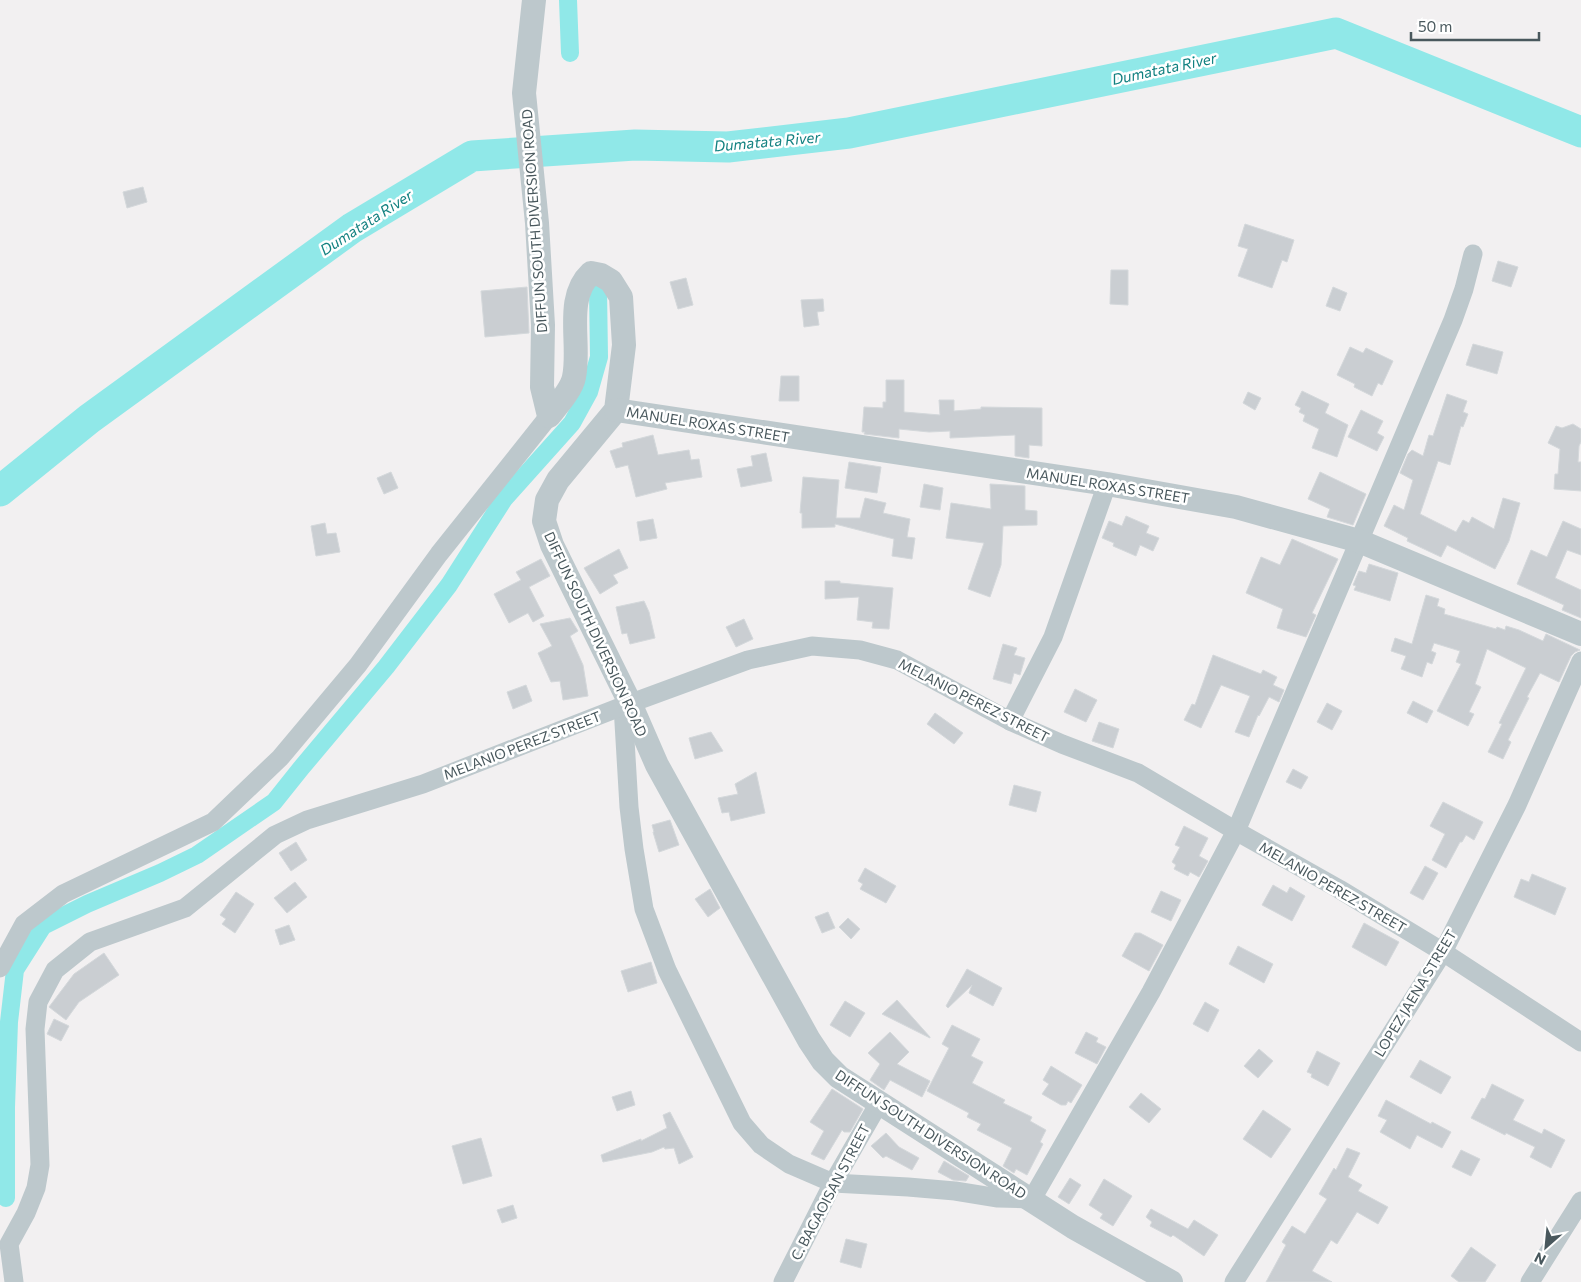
<svg xmlns="http://www.w3.org/2000/svg" width="1581" height="1282" viewBox="0 0 1581 1282" font-family="Commissioner,sans-serif">
<style>
.lines{fill:none;stroke-linecap:round;stroke-linejoin:round}
.canal{stroke:#90e8e8;stroke-width:18}
.river{stroke:#90e8e8;stroke-width:31}
.building{fill:#caced2;stroke:#d4d8db}
.minor{stroke:#bdc8cc;stroke-width:19}
.tertiary{stroke:#bdc8cc;stroke-width:24}
.labels{text-anchor:middle;dominant-baseline:central;stroke-width:5;stroke-linejoin:round;paint-order:stroke}
.street-label{font-size:14px;fill:#49585d;stroke:#fff}
.water-label{font-size:15px;font-style:italic;fill:#128180;stroke:#fff}
</style>
<rect width="100%" height="100%" fill="#f2f0f1"/>
<g class="lines">
<g class="canal">
<polyline points="568,0 570,53"/>
<polyline points="6,1198 6,1107 9,1022 15,970 43,926 87,904 160,873 197,855 274,802 302,767 386,667 449,585 504,499 572,423 589,392 599,357 598,289"/>
</g>
<polyline class="river" points="0,491 89,419 352,228 472,156 635,145 728,147 849,133 1336,33 1581,132"/>
</g>
<g class="building">
<polygon points="143,187 147,202 127,208 123,192"/>
<polygon points="1245,224 1294,240 1287,262 1282,260 1272,288 1238,276 1248,249 1238,246"/>
<polygon points="1498,261 1518,267 1511,287 1492,281"/>
<polygon points="1111,270 1128,270 1128,305 1110,304"/>
<polygon points="686,278 693,305 678,309 670,282"/>
<polygon points="527,287 529,333 485,337 481,291"/>
<polygon points="1333,287 1347,293 1340,311 1326,306"/>
<polygon points="823,299 824,311 817,312 819,325 804,327 801,300"/>
<polygon points="1473,344 1503,352 1497,374 1466,365"/>
<polygon points="1350,347 1363,353 1366,348 1393,361 1382,385 1378,383 1372,396 1354,387 1355,384 1337,375"/>
<polygon points="781,376 799,376 799,401 779,401"/>
<polygon points="886,380 904,380 904,412 940,415 939,400 954,400 954,411 981,409 981,407 1042,408 1042,446 1029,445 1029,458 1015,456 1015,435 950,438 950,431 929,432 899,429 899,438 864,434 865,432 862,432 864,407 883,408 883,402 886,402"/>
<polygon points="1302,391 1329,404 1325,413 1348,425 1337,457 1312,448 1319,429 1303,421 1305,415 1299,412 1301,408 1295,405"/>
<polygon points="1248,392 1261,398 1255,410 1243,403"/>
<polygon points="1447,394 1467,401 1463,412 1468,414 1463,427 1461,426 1450,465 1438,461 1420,514 1456,532 1463,520 1469,523 1472,517 1494,529 1503,498 1520,503 1509,541 1495,569 1447,545 1441,557 1407,541 1408,538 1384,526 1394,505 1404,510 1413,480 1400,473 1408,454 1412,450 1423,456 1429,435 1433,436"/>
<polygon points="1361,410 1383,421 1377,433 1384,437 1377,451 1348,437"/>
<polygon points="1573,424 1581,429 1581,442 1579,446 1578,462 1581,462 1581,491 1554,489 1555,474 1558,474 1560,449 1548,443 1556,426 1562,428"/>
<polygon points="653,435 658,455 689,450 691,460 699,459 702,477 665,483 667,489 636,497 628,465 616,468 610,451 623,447 622,443"/>
<polygon points="766,453 772,481 741,487 737,469 753,466 751,456"/>
<polygon points="849,462 881,467 877,493 845,488"/>
<polygon points="391,472 398,488 384,494 377,478"/>
<polygon points="1320,472 1366,494 1353,525 1327,517 1330,509 1308,499"/>
<polygon points="803,477 839,480 836,518 860,518 865,498 886,503 883,513 910,519 907,537 915,538 912,559 892,556 894,539 835,524 835,527 802,528 802,513 800,513"/>
<polygon points="924,484 943,488 940,510 920,507"/>
<polygon points="990,484 1025,486 1025,510 1037,511 1037,525 1003,526 1001,565 990,597 968,589 984,543 946,538 951,503 991,509"/>
<polygon points="1126,516 1149,526 1146,533 1159,538 1153,551 1140,545 1136,556 1113,546 1114,543 1102,538 1109,521 1122,526"/>
<polygon points="653,519 657,538 640,541 637,522"/>
<polygon points="1563,521 1581,529 1581,555 1567,550 1555,578 1581,590 1581,618 1562,610 1564,605 1517,584 1531,550 1547,557"/>
<polygon points="325,523 327,534 336,533 340,552 316,556 311,526"/>
<polygon points="1292,539 1338,559 1312,613 1316,615 1306,637 1277,628 1283,609 1246,593 1261,557 1280,565"/>
<polygon points="619,549 628,568 613,575 618,583 600,594 584,568"/>
<polygon points="541,559 550,576 529,587 544,616 533,622 528,613 509,623 494,594 521,580 516,572"/>
<polygon points="1369,564 1398,573 1390,601 1354,590 1356,586 1353,585 1359,571 1366,573"/>
<polygon points="825,581 840,581 840,583 893,588 889,629 872,628 873,622 857,620 859,597 825,599"/>
<polygon points="1426,595 1439,599 1437,606 1445,609 1444,614 1496,629 1497,627 1505,630 1506,626 1519,630 1543,641 1546,634 1580,650 1575,652 1571,656 1559,682 1540,673 1527,697 1529,698 1508,740 1511,742 1503,759 1488,752 1502,724 1499,723 1526,668 1487,649 1475,684 1481,687 1469,712 1474,714 1468,726 1437,711 1461,664 1456,662 1460,651 1434,643 1431,651 1436,653 1432,664 1427,662 1422,677 1401,669 1406,656 1391,651 1395,638 1412,644"/>
<polygon points="644,601 649,612 655,638 630,644 627,633 622,634 616,607"/>
<polygon points="570,618 578,631 570,636 583,665 588,696 563,700 560,681 551,682 538,653 552,646 540,624"/>
<polygon points="744,619 753,639 736,647 726,627"/>
<polygon points="1003,644 1017,648 1014,655 1025,658 1020,675 1014,673 1011,684 993,679"/>
<polygon points="1213,655 1261,674 1263,670 1277,677 1273,685 1284,690 1279,702 1269,697 1259,716 1258,715 1249,737 1235,732 1250,696 1221,685 1201,728 1184,720 1192,704 1195,705"/>
<polygon points="526,685 532,701 513,709 507,692"/>
<polygon points="1075,689 1097,700 1086,722 1064,712"/>
<polygon points="1413,701 1433,711 1427,723 1407,713"/>
<polygon points="1327,703 1342,711 1332,730 1317,722"/>
<polygon points="935,713 963,733 954,744 927,724"/>
<polygon points="1099,722 1119,729 1113,748 1092,741"/>
<polygon points="711,732 723,751 695,759 689,738"/>
<polygon points="1293,769 1308,777 1301,789 1286,782"/>
<polygon points="756,772 765,813 731,821 729,812 722,813 718,798 738,794 735,784"/>
<polygon points="1014,785 1041,792 1036,812 1009,805"/>
<polygon points="1443,802 1483,822 1474,840 1466,835 1462,842 1460,842 1446,868 1432,860 1445,834 1430,826"/>
<polygon points="670,820 679,845 659,852 653,832 654,832 652,825"/>
<polygon points="1184,826 1208,838 1199,856 1208,861 1199,877 1190,872 1188,876 1174,869 1176,865 1172,862 1180,847 1175,845"/>
<polygon points="296,842 307,860 291,871 279,853"/>
<polygon points="1425,866 1438,873 1423,900 1410,893"/>
<polygon points="865,868 896,886 886,903 860,889 863,884 858,881"/>
<polygon points="1532,874 1566,888 1555,915 1514,897 1521,879 1529,882"/>
<polygon points="295,882 307,897 287,913 274,898"/>
<polygon points="1273,885 1287,893 1290,887 1305,896 1292,921 1262,905"/>
<polygon points="710,889 720,908 708,917 695,899"/>
<polygon points="1161,891 1181,900 1171,921 1151,912"/>
<polygon points="236,892 254,904 235,933 222,924 226,919 220,915"/>
<polygon points="828,912 835,928 822,933 815,917"/>
<polygon points="848,918 860,929 851,939 839,927"/>
<polygon points="1364,923 1399,942 1386,966 1352,947"/>
<polygon points="289,925 295,940 280,945 275,930"/>
<polygon points="1135,933 1140,933 1163,945 1149,971 1122,956"/>
<polygon points="1238,946 1273,964 1264,983 1229,964"/>
<polygon points="104,953 119,975 79,1002 66,1020 49,1007 74,974"/>
<polygon points="651,962 657,983 628,992 621,971"/>
<polygon points="967,969 1002,988 993,1006 969,993 972,985 948,1008 946,1006"/>
<polygon points="897,1000 930,1037 930,1038 882,1014"/>
<polygon points="845,1001 865,1013 850,1037 830,1025"/>
<polygon points="1205,1002 1219,1010 1208,1032 1193,1024"/>
<polygon points="54,1019 69,1026 61,1041 47,1034"/>
<polygon points="952,1025 980,1039 971,1056 983,1062 972,1083 1005,1100 1003,1103 1032,1117 1030,1121 1046,1130 1040,1142 1043,1144 1027,1175 1016,1169 1014,1173 1003,1166 1012,1148 977,1130 981,1124 967,1117 969,1113 927,1091 949,1048 942,1044"/>
<polygon points="890,1032 909,1052 897,1064 930,1081 922,1097 890,1080 884,1090 870,1080 880,1064 868,1053"/>
<polygon points="1086,1032 1098,1038 1096,1042 1106,1047 1097,1064 1075,1053"/>
<polygon points="1259,1049 1273,1061 1258,1078 1244,1066"/>
<polygon points="1317,1051 1340,1063 1328,1086 1311,1077 1312,1074 1307,1072"/>
<polygon points="1420,1060 1451,1077 1441,1094 1410,1077"/>
<polygon points="1051,1066 1082,1085 1071,1103 1068,1101 1066,1105 1061,1105 1042,1094 1049,1084 1043,1080"/>
<polygon points="1492,1084 1524,1100 1513,1120 1542,1134 1544,1129 1565,1140 1551,1168 1530,1157 1535,1147 1506,1133 1505,1135 1471,1118 1482,1098 1485,1099"/>
<polygon points="832,1089 863,1109 850,1132 844,1132 842,1130 824,1160 811,1154 824,1131 810,1122"/>
<polygon points="631,1091 635,1105 617,1111 612,1097"/>
<polygon points="1141,1093 1161,1109 1149,1123 1129,1107"/>
<polygon points="1386,1100 1431,1124 1432,1122 1451,1132 1442,1148 1417,1135 1410,1149 1380,1132 1387,1120 1378,1116"/>
<polygon points="1263,1110 1291,1129 1271,1158 1243,1139"/>
<polygon points="670,1112 693,1157 679,1164 674,1148 665,1149 664,1147 652,1152 603,1162 601,1155 641,1139 641,1141 667,1128 663,1115"/>
<polygon points="886,1133 899,1147 919,1158 912,1170 886,1156 883,1158 871,1146"/>
<polygon points="481,1138 492,1176 463,1184 452,1146"/>
<polygon points="1347,1148 1360,1153 1348,1177 1362,1185 1358,1191 1388,1207 1378,1224 1357,1212 1337,1244 1331,1240 1312,1271 1332,1282 1266,1282 1286,1245 1282,1242 1292,1226 1305,1234 1327,1199 1319,1194 1334,1168 1336,1170"/>
<polygon points="1461,1150 1480,1159 1471,1176 1452,1167"/>
<polygon points="944,1161 969,1176 966,1181 953,1180 938,1172"/>
<polygon points="1070,1178 1081,1185 1069,1204 1058,1197"/>
<polygon points="1104,1179 1132,1196 1113,1226 1100,1218 1103,1214 1089,1205"/>
<polygon points="513,1205 517,1218 502,1223 497,1210"/>
<polygon points="1151,1209 1188,1229 1194,1220 1218,1235 1204,1256 1173,1235 1171,1237 1150,1226 1152,1222 1146,1217"/>
<polygon points="846,1239 867,1244 861,1268 840,1262"/>
<polygon points="1471,1247 1496,1265 1485,1282 1459,1282 1451,1276"/>
</g>
<g class="lines">
<g class="minor">
<polyline points="623,706 629,807 634,849 644,909 667,970 742,1123 761,1145 789,1164 833,1183 908,1187 955,1191 998,1198 1032,1199 1151,992 1236,831 1453,320 1464,289 1473,254"/>
<polyline points="1010,721 1053,637 1107,484"/>
<polyline points="0,968 24,924 63,894 213,822 280,758 358,665 439,554 549,416"/>
<polyline points="14,1282 9,1244 26,1213 36,1188 40,1165 35,1029 38,1002 55,970 90,942 185,908 275,835 307,820 423,784 623,706 748,660 812,646 860,650 897,660 1010,721 1062,744 1138,773 1236,831 1339,889 1443,952 1581,1042"/>
<polyline points="783,1282 833,1183 879,1103"/>
<polyline points="1234,1282 1443,952 1517,805 1581,661"/>
<polyline points="1530,1282 1581,1201"/>
</g>
<g class="tertiary">
<path d="M534,0L524,93L537,223L543,325L542,387L549,416C557,406 572,389 574,377C581,344 564,298 591,273L601,275L611,281L621,297L624,345L616,410L558,480L547,500L544,521L552,545L630,703L657,765L809,1040L823,1061L839,1077L1073,1227L1171,1282"/>
<polyline points="616,410 1107,484 1236,507 1359,541 1581,634"/>
</g>
</g>
<g class="labels">
<g class="street-label">
<text transform="translate(534 221) rotate(-94)">DIFFUN SOUTH DIVERSION ROAD</text>
<text transform="translate(708 424) rotate(9)">MANUEL ROXAS STREET</text>
<text transform="translate(1108 485) rotate(9)">MANUEL ROXAS STREET</text>
<text transform="translate(596 634) rotate(65)">DIFFUN SOUTH DIVERSION ROAD</text>
<text transform="translate(974 700) rotate(27)">MELANIO PEREZ STREET</text>
<text transform="translate(522 745) rotate(-21)">MELANIO PEREZ STREET</text>
<text transform="translate(1333 887) rotate(30)">MELANIO PEREZ STREET</text>
<text transform="translate(1415 993) rotate(-59)">LOPEZ JAENA STREET</text>
<text transform="translate(931 1134) rotate(33)">DIFFUN SOUTH DIVERSION ROAD</text>
<text transform="translate(830 1192) rotate(-62)">C. BAGAOISAN STREET</text>
</g>
<g class="water-label">
<text transform="translate(1164 68) rotate(-12)">Dumatata River</text>
<text transform="translate(767 141) rotate(-5)">Dumatata River</text>
<text transform="translate(366 222) rotate(-33)">Dumatata River</text>
</g>
</g>
<g transform="translate(1546 1247) rotate(207)" stroke="#ffffff" stroke-width="4" paint-order="stroke">
<path d="M0-4L9 19L0 12L-9 19Z" fill="#49585d"/>
<text y="-8" font-size="14" font-weight="bold" text-anchor="middle" fill="#49585d">N</text>
</g>
<path d="M1411 32v8h128v-8" fill="none" stroke="#49585d" stroke-width="2.5"/>
<text x="1418" y="32" font-size="15" fill="#49585d" stroke="#ffffff" stroke-width="4" paint-order="stroke">50 m</text>
</svg>
